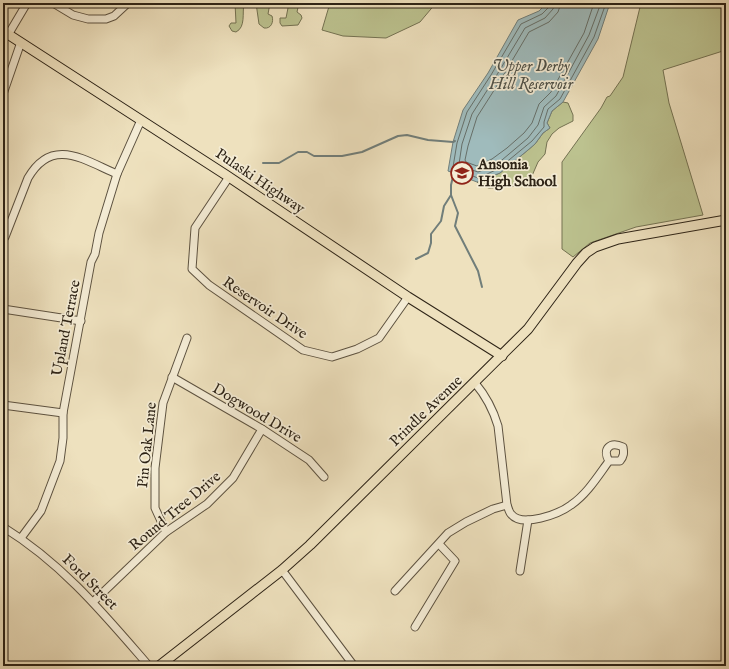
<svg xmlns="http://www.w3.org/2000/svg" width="729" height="669" viewBox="0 0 729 669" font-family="'IM FELL English',serif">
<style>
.green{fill:#bcc28f;stroke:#747252}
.water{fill:#9fbbbc;stroke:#717e7a}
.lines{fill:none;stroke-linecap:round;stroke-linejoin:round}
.shore{stroke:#666f69;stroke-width:1}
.stream{stroke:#717e7a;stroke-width:2}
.minor-casing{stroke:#5d5240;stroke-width:9}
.major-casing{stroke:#2d2316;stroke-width:11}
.minor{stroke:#f4ecd5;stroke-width:7}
.major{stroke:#eee1be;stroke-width:9}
.labels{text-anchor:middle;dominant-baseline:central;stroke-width:3.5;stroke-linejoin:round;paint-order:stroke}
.poi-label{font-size:15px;font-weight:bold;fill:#2d2316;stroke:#f4ecd5;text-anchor:start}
.street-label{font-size:15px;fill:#2d2316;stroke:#f4ecd5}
.water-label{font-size:16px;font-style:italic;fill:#4f5148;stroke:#f4ecd5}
</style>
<rect width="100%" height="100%" fill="#eee1be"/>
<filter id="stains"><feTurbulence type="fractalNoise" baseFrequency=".005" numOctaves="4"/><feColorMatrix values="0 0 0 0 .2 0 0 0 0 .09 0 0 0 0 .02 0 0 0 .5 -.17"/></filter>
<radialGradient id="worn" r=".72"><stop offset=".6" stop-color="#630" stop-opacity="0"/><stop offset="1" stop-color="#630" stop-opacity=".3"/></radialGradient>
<g class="green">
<path d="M235,3H244C242,13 246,27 236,32L232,31L229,26L231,23H236Z"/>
<path d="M256,3H270L268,14L272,16C274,22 271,29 264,28L259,24Z"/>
<polygon points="289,3 299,3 297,12 301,15 302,18 298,25 282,26 280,23 280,18 286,18"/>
<polygon points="330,3 436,3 420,22 386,38 343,36 322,30"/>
<polygon points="641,3 726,3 726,50 663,70 669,103 703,215 636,227 590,243 573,257 562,249 562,162 601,108 607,97 610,96 623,77"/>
<path d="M563,102L568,103L573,115V121L559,128L552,134L547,142L545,154L538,162L528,185C523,186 493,188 489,188C485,187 480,185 477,182L500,173L528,150L535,144L543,133L550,128L547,123L552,111Z"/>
</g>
<polygon class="water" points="547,3 610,3 598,39 563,102 552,111 547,123 550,128 543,133 535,144 528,150 500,173 477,182 448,171 453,142 463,110 488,73 518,20 539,11"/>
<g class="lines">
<g class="shore">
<polyline points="550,3 549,7 542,14 521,24 491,75 467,112 457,143 453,167 454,169 478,178 498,169 532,141 544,127 544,122 548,109 560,99 594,37 606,3"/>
<polyline points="555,3 553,9 545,18 525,28 495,78 472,114 462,144 459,164 460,166 478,172 496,165 528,138 538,125 544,107 556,96 589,35 601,3"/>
<polyline points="561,3 558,12 549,22 529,32 500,81 477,117 468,146 465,160 466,162 477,166 492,159 507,148 524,133 532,123 539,104 551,92 584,33 594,3"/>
</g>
<g class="stream">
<polyline points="263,163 279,163 298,152 307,152 314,156 342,156 362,152 398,136 407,135 428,140 453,142 455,141"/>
<polyline points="451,195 458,213 455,226 478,271 482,287"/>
<polyline points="416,259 428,253 431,243 431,234 441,221 444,206 451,195 451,185 454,172"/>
</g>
<g class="minor-casing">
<g id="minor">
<polyline points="53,3 73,15 88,19 106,19 114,16 128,3"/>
<polyline points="8,35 27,3"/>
<polyline points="3,94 21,42"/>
<polyline points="229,177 195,228 192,269 209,285 303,350 332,357 357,349 379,338 408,297"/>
<path d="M5,237L28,178C52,136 84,160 117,174"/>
<polyline points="3,309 81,321"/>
<polyline points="172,377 262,429 309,460 324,477"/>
<path d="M475,383C486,396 493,409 498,426L507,505C508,507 509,512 511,514C522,528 559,514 571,505C587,494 598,476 609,461H620C624,456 624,453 623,447C610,441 602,449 609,461"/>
<polyline points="3,405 63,413"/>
<path d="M3,527C63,564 104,614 149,666"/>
<polyline points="166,532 155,508 155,468 163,403 187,338"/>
<polyline points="21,538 41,511 60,461 63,438 63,413 91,262 95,254 99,233 117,174 141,120"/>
<polyline points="282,570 354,666"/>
<polyline points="520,571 528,520"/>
<polyline points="395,591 448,533 466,522 493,509 507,505"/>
<polyline points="93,602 166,532 207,504 233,478 262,429"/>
<polyline points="415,627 455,561 439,544"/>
</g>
</g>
<g class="major-casing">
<g id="major">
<polyline points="3,31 226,175 408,297 502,356"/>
<polyline points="159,666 282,570 310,545 528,329 577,263 586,253 595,247 618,239 726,220"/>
</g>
</g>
<use href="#minor" class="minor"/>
<use href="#major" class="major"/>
</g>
<defs>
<g id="school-ring" transform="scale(1.15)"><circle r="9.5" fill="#f4ecd5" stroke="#8f2418" stroke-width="1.5"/><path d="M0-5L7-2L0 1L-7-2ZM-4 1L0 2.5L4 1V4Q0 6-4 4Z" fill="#8f2418"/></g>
</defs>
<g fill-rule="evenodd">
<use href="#school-ring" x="462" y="173"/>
</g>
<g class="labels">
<g class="poi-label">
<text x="478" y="164">Ansonia<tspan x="478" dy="17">High School</tspan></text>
</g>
<g class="street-label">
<text transform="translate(260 181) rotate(34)">Pulaski Highway</text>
<text transform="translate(265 308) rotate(34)">Reservoir Drive</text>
<text transform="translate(66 328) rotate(-79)">Upland Terrace</text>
<text transform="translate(426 411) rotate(-44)">Prindle Avenue</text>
<text transform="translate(257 413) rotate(31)">Dogwood Drive</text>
<text transform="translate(147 445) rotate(-84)">Pin Oak Lane</text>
<text transform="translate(175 511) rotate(-40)">Round Tree Drive</text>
<text transform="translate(90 582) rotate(45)">Ford Street</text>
</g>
<g class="water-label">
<text x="531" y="67">Upper Derby<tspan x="531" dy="18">Hill Reservoir</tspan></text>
</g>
</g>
<rect width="729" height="669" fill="none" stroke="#eee1be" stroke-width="16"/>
<rect x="4" y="4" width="721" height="661" fill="none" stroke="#2d2316" stroke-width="2"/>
<rect x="8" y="8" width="713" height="653" fill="none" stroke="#2d2316"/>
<rect width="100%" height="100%" filter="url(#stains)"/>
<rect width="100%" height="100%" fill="url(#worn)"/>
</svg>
